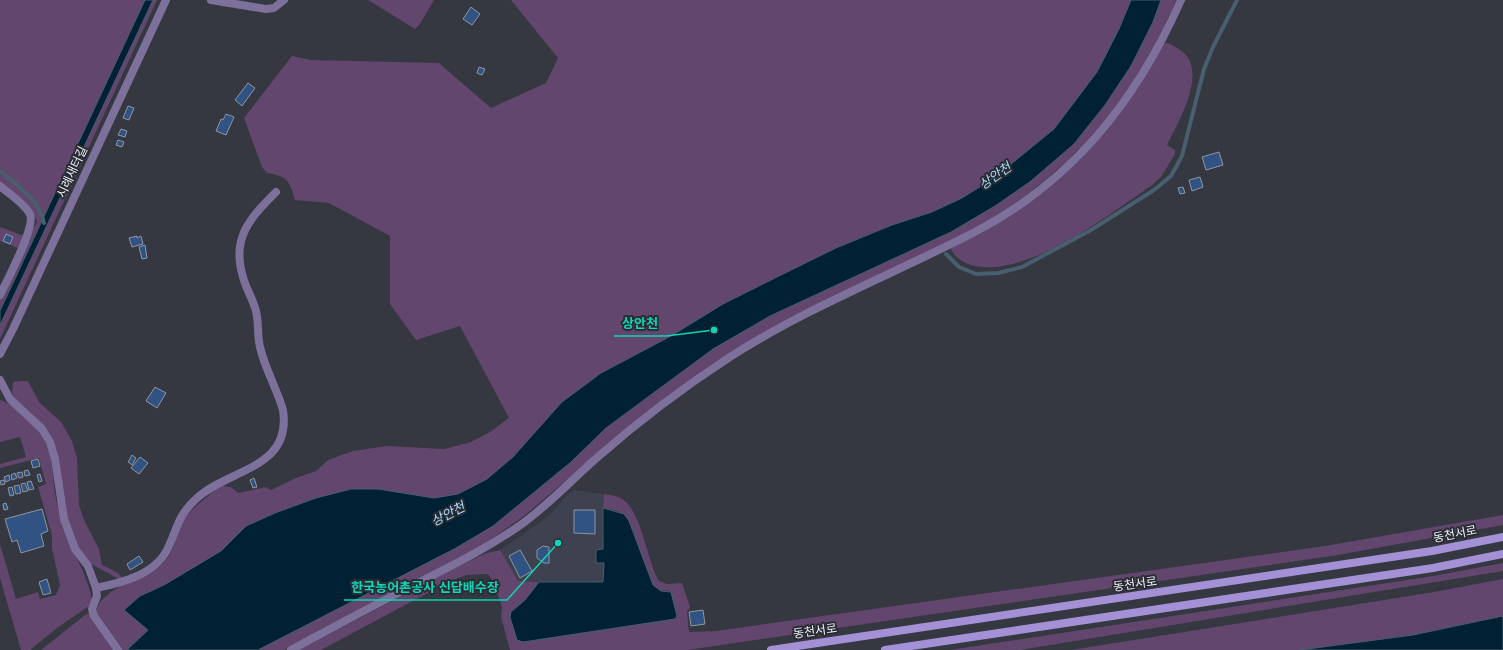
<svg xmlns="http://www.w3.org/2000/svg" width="1503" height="650" viewBox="0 0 1503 650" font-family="Jost,'Noto Sans KR',sans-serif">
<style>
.built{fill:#3e4150}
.green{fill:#62466d}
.water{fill:#002133;stroke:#475f6e}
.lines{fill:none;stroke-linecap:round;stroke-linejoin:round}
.stream{stroke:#475f6e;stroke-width:4}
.building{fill:#315383;stroke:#8f96a0}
.minor{stroke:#7d719c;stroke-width:8}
.tertiary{stroke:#7d719c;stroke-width:8}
.secondary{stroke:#a390d5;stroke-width:8}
.labels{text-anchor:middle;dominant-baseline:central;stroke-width:4;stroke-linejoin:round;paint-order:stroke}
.street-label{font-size:12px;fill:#eef0f6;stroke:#2b2d36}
.water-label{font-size:13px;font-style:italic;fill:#a9ddff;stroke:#2b2d36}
.leader{fill:none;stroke:#0dd5b5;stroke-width:1.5}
.callout-dot{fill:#0dd5b5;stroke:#2b2d36;stroke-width:1.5}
.callout-label{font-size:13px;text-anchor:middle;font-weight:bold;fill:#0dd5b5;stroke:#2b2d36;stroke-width:4;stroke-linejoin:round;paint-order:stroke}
</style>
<rect width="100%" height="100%" fill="#353741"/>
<polygon class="built" points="574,490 604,494 603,550 596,550 596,563 604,563 603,582 518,581 500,550 542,521 554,510 568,494"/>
<g class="green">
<polygon points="0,0 145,0 0,310 0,300 37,221 32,211 0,182"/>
<polygon points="153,0 157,0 0,339 0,325"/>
<polygon points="368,0 434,0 420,24 415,29"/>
<path d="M511,0H1131L1119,29L1097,72L1054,129L994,178L962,198L932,212L892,225L836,248L723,304L671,336L601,373L562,402L513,457L487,479L458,494L434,498L408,495L316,498L275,513L246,526L221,551L164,585L140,596L125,610L148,630L127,650H41L85,615L90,613L94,623L99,619L96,611C102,587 144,579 161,565C174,554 176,535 183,521C189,510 211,493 222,486L231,487L238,493L266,487L271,490L296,478L316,471L328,460L353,451L387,446L444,449L471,442L490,432L509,418L460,326L416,340L390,304V236L329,203L295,200C290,181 287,176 267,173L262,167L244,118L292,56L311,60L439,63L491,108L546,83L558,58Z"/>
<path d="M1161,0H1176C1134,97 1082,159 994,218L704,370L647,412L524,516L484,544L285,650H258L456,548L493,526L571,462L606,428L713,349L770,316L951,232L995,206L1030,181L1074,144L1105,105L1131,66L1153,22Z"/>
<path d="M1163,43C1169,42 1175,47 1180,50C1210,69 1178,123 1167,145L1175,150V154L1161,177L1151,186C1108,215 1021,283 968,264C961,261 953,256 951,248C978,233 1006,219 1032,201C1089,160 1131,105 1163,43Z"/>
<polygon points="0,227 24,236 18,248 0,241"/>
<polygon points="20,381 28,381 39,402 61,422 72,441 77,458 79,505 84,520 99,549 102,565 118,573 122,578 119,579 93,565 82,555 68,525 56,449 16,401 12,393 13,382"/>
<path d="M0,400C10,403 18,410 25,417C62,447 47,476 60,514C64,527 69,542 75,554C82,570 89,583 92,600L89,606L57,628L30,650H21L0,578V544L16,599L38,592L40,599L56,595L60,585L52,548V535L38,487L46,484L39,458L0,468V464L26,457L20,437L0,442Z"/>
<path d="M604,494C610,495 617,496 622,499C641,509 647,561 659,581L667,584L682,583L690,607L687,612L689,632L716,631L1325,546L1503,515V525L1338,555L687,650H510L501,617L502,607L493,581L488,574L467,575L450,581L321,650H299L461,565L484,554L500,550L518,581L539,582L525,600L511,612L510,618L517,640L523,642L675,619L668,590L661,591L653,585L629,521L618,511L603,508Z"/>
<polygon points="1503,563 1503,571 1020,650 950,650 1433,576"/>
<polygon points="1503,579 1503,616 1413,635 1300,650 1071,650 1434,592"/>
</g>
<g class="water">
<polygon points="145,0 153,0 0,325 0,311"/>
<polygon points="1131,0 1161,0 1153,22 1131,66 1105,105 1074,144 1031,181 995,206 951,232 770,316 713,349 606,428 571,462 493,526 456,548 258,650 127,650 148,630 124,610 140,596 164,585 221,551 246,526 275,513 316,498 351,489 378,489 434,498 458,494 487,479 513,457 562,402 601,373 671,336 723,304 777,277 836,248 892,225 932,212 962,198 994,178 1054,129 1097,72 1119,29"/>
<polygon points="603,508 624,514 629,521 653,585 661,591 671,592 677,616 675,619 523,642 517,640 510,617 511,612 525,600 539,582 603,582 604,563 596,563 596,550 603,549"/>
<polygon points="1503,616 1503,650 1300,650 1413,635"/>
</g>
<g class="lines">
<g class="stream">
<path d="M0,171C16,184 41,202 44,223"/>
<polyline points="946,254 959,267 976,274 998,273 1022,267 1091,230 1154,190 1171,176 1182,156 1204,69 1213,47 1237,0"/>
</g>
</g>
<g class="building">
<polygon points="471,7 480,14 472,25 463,19"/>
<polygon points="479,67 485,69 482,75 477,73"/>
<polygon points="248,83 255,88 242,106 235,100"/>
<polygon points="128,106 134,108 129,120 123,118"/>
<polygon points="226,114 234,117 226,135 216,131 221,119 223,120"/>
<polygon points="121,129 127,131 125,137 118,135"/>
<polygon points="118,140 124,142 122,147 116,145"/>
<polygon points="1219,152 1223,165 1206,170 1202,157"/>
<polygon points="1200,177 1203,187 1192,191 1189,180"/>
<polygon points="1183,187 1185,193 1180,194 1178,188"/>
<polygon points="6,234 13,237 10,244 3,241"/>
<polygon points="137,236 137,238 141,236 143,244 132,247 129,238"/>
<polygon points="145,245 147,258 142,259 139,247"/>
<polygon points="155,387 166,393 157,408 146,401"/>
<polygon points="132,455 136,458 132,465 128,462"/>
<polygon points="140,457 148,463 139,474 131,468"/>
<polygon points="38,459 40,466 33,468 31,461"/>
<polygon points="28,470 30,475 25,476 24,471"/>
<polygon points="22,472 23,477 19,478 17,473"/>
<polygon points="15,473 17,478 12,480 11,475"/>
<polygon points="40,474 42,481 39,482 37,475"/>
<polygon points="9,475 10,480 6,482 4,477"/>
<polygon points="254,478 257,487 253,488 250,480"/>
<polygon points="4,480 5,484 1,485 0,481"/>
<polygon points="31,481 34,489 29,490 27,482"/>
<polygon points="25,483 28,491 23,492 21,484"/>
<polygon points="19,485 21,493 16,494 14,486"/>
<polygon points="12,487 14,495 10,496 8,488"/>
<polygon points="6,503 8,509 4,510 3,504"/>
<polygon points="42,509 48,531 41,534 44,546 21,553 17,540 12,542 5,519"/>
<polygon points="574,510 595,510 595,534 574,533"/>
<polygon points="543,546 549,547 549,563 544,563 537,558 537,550"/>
<polygon points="520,550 532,571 520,578 509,556"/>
<polygon points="139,556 143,562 130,570 127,564"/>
<polygon points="47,579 51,593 43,595 39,582"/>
<polygon points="703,610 705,624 691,626 689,612"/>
</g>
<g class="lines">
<g class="minor">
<polyline points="211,0 266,9 274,8 284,0"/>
<path d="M0,186C9,194 24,203 30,214C36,227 7,280 0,295"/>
<polyline points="0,380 10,399 42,429 50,442 55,459 64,519 75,549 88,566 96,588 97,596 92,609 94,616 118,650"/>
<path d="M96,588C121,583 154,575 167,550C178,528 177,516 197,498C230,468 292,469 283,410C277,389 265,369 260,347C257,335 259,323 256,311C253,299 246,289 243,277C231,238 250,218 276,192"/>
<path d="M291,650C332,628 374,605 416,584C451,566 486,549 519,526C548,506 572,479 599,456C640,420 684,387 730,357C806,308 891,275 971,234C1071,183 1136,102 1181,0"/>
</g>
<polyline class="tertiary" points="0,354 13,329 166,0"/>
<g class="secondary">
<polyline points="771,650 1432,551 1503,537"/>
<polyline points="885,650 1433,568 1503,554"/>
</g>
</g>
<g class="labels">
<g class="street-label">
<text transform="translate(72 172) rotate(-65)">시례새터길</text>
<text transform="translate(1455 534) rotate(-11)">동천서로</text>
<text transform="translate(1135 584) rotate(-8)">동천서로</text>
<text transform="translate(815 631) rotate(-8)">동천서로</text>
</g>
<g class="water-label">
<text transform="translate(995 176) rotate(-35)">상안천</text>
<text transform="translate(448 514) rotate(-27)">상안천</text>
</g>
</g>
<path class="leader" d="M714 330L666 336H614M558 543L507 600H344"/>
<g class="callout-dot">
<circle cx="714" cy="330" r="4"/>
<circle cx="558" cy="543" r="4"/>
</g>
<g class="callout-label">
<text x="640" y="328">상안천</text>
<text x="425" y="592">한국농어촌공사 신답배수장</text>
</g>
</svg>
